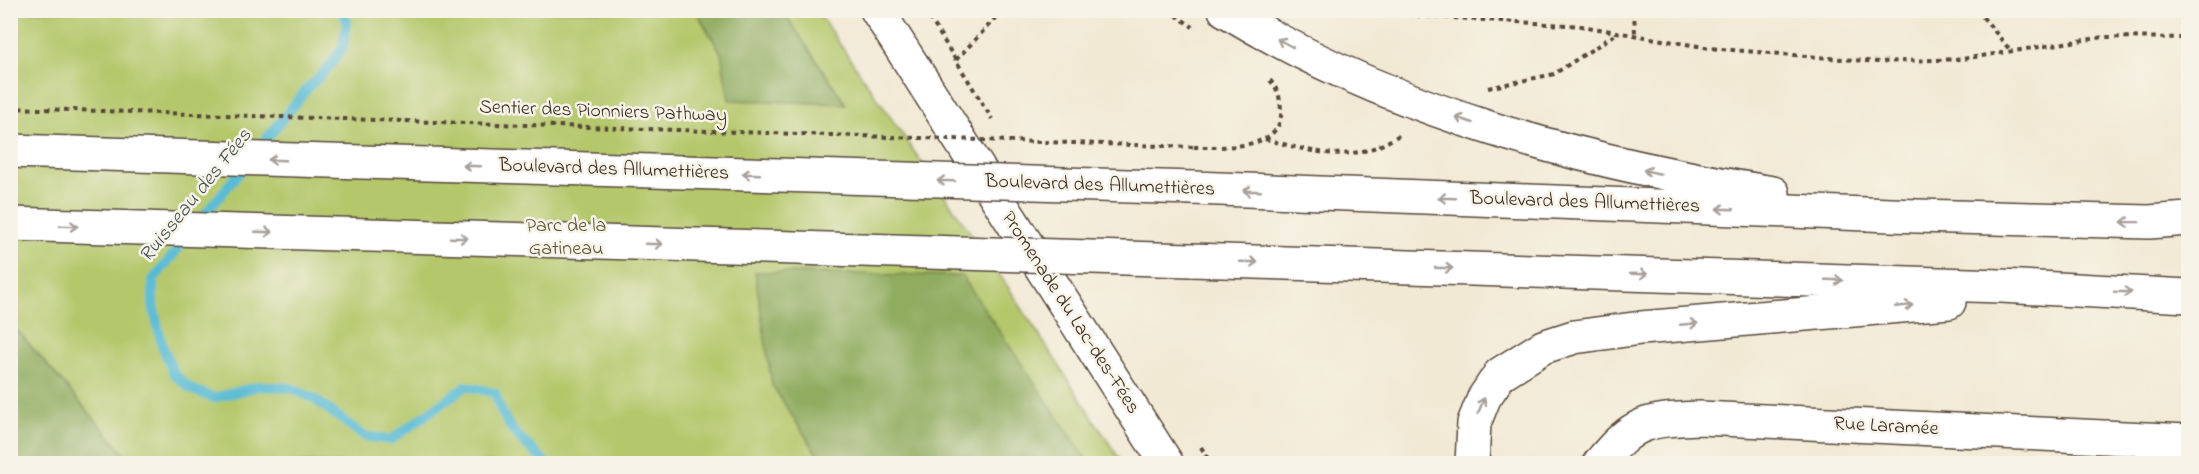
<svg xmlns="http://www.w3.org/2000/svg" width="2199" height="474" viewBox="0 0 2199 474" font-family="'Indie Flower',sans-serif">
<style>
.green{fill:#b4c76b;stroke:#787844;stroke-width:1.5}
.forest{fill:#8fac5f;stroke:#656b3e;stroke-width:1.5}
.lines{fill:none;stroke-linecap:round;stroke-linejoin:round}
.stream{stroke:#55bad3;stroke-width:10}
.minor-casing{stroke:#564739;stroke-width:36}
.highway-casing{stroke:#564739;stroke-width:36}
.path{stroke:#564739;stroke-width:4;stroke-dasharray:4.5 4.5;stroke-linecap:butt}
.minor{stroke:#fff;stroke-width:33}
.highway{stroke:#fff;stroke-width:33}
.highway-bridge-casing{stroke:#564739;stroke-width:36;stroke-linecap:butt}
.path-bridge{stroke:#564739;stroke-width:4;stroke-dasharray:4.5 4.5;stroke-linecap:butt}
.highway-bridge{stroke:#fff;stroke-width:33}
.oneway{stroke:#a79f9a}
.labels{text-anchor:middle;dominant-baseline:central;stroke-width:5;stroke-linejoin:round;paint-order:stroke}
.street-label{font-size:20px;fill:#3b2a1e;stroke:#f7f3e8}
.park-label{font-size:20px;fill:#595131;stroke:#f7f3e8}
.water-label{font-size:21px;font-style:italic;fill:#435554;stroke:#f7f3e8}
</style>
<rect width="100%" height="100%" fill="#f7f3e8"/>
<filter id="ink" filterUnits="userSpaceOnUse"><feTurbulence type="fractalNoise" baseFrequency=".0167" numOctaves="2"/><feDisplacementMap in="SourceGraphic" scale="12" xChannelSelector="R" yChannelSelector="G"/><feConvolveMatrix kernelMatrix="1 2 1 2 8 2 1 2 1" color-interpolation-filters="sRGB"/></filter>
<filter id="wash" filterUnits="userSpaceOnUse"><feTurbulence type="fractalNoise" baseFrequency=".008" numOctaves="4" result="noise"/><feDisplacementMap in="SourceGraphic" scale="24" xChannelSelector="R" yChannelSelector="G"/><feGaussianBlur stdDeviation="1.35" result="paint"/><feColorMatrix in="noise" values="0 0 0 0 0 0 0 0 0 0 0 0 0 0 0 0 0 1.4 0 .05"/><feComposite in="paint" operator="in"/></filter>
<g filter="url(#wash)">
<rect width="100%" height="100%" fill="#f2e9d4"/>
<polygon class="green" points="10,11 817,11 1010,290 1122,463 11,463"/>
<g class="forest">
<polygon points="696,11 783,11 846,104 729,100 721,53"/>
<polygon points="755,272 962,276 1089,463 823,463 772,385"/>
<polygon points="10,322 123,452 130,463 11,463"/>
</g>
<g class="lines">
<g class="stream">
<polyline points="198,223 307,89 328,68 343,47 347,21 341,10"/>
<path d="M188,236L153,280V305L162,345L174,374L191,389L214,398L259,386L291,388L313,398L364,436L391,440L466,386L495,393C506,432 520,437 547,464"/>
</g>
</g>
</g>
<g filter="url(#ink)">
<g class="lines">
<g class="minor-casing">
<g id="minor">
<polyline points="877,10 1167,464"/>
<path d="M1599,464C1634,421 1646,420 1700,418L2188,441"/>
</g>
</g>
<g class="highway-casing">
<g id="highway">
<path d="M1225,10C1393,112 1581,162 1773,193"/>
<polyline points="1193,188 1917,216 2149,222 2188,219"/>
<polyline points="1191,260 2001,286 2188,296"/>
<polyline points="1472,464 1474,423 1484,398 1500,374 1543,347 1574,337 1641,328 1949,302"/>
</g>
</g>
<g class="path">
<polyline points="925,10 992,119"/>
<polyline points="1168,10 1193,27"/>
<polyline points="1328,10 1581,26 1709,48 1878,62 1962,59 2104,37 2188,38"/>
<polyline points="1634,10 1635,34"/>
<polyline points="1977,10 2010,50"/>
<polyline points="956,60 1003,10"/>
<polyline points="1488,88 1554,74 1619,32"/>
<path d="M1265,139C1316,153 1355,166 1402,133"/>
<path d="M1194,147C1222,147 1284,151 1281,110C1280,95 1277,87 1267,77"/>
<polyline points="1201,447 1211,464"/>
</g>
<use href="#minor" class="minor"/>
<use href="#highway" class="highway"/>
<g class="highway-bridge-casing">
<g id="highway-bridge">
<polyline points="10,151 1193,188"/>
<polyline points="10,224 1191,260"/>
</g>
</g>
<polyline class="path-bridge" points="10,108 1194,147"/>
<use href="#highway-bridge" class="highway-bridge"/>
</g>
<defs><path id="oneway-shaft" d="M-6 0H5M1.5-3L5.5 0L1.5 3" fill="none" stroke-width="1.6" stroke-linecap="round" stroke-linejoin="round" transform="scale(1.5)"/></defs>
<g class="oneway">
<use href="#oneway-shaft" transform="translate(1285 43) rotate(-152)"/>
<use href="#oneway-shaft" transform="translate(1464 120) rotate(-161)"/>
<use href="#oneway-shaft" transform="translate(277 160) rotate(-178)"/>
<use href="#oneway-shaft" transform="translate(472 166) rotate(-178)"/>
<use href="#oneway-shaft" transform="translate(1652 172) rotate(-167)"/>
<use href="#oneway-shaft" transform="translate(751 174) rotate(-178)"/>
<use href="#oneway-shaft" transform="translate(946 181) rotate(-178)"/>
<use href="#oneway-shaft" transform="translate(1252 191) rotate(-178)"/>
<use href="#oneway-shaft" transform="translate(1447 198) rotate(-178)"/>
<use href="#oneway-shaft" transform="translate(1725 209) rotate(-178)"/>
<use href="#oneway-shaft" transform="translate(2130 222) rotate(-179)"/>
<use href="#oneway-shaft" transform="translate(69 226) rotate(2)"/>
<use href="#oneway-shaft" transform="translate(264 232) rotate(2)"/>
<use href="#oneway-shaft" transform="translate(459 238) rotate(2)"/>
<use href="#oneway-shaft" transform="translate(654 244) rotate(2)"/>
<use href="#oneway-shaft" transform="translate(1249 262) rotate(2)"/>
<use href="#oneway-shaft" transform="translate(1444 268) rotate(2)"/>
<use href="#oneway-shaft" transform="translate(1639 274) rotate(2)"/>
<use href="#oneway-shaft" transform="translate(1834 280) rotate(2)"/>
<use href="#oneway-shaft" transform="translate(2123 292) rotate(2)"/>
<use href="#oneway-shaft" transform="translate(1904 306) rotate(-5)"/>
<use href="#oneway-shaft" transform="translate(1689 324) rotate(-5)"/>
<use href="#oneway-shaft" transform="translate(1481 406) rotate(-68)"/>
</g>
</g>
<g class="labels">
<g class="street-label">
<text transform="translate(603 112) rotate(2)">Sentier des Pionniers Pathway</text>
<text transform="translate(614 170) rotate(2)">Boulevard des Allumettières</text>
<text transform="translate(1100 186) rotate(2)">Boulevard des Allumettières</text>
<text transform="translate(1585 203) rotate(2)">Boulevard des Allumettières</text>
<text transform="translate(1070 313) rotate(57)">Promenade du Lac-des-Fées</text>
<text transform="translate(1886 427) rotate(3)">Rue Laramée</text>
</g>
<g class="park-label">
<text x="566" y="226">Parc de la<tspan x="566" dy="23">Gatineau</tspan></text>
</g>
<g class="water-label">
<text transform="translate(196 196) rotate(-51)">Ruisseau des Fées</text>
</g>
</g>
<rect width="2199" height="474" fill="none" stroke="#f7f3e8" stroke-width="36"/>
</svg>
